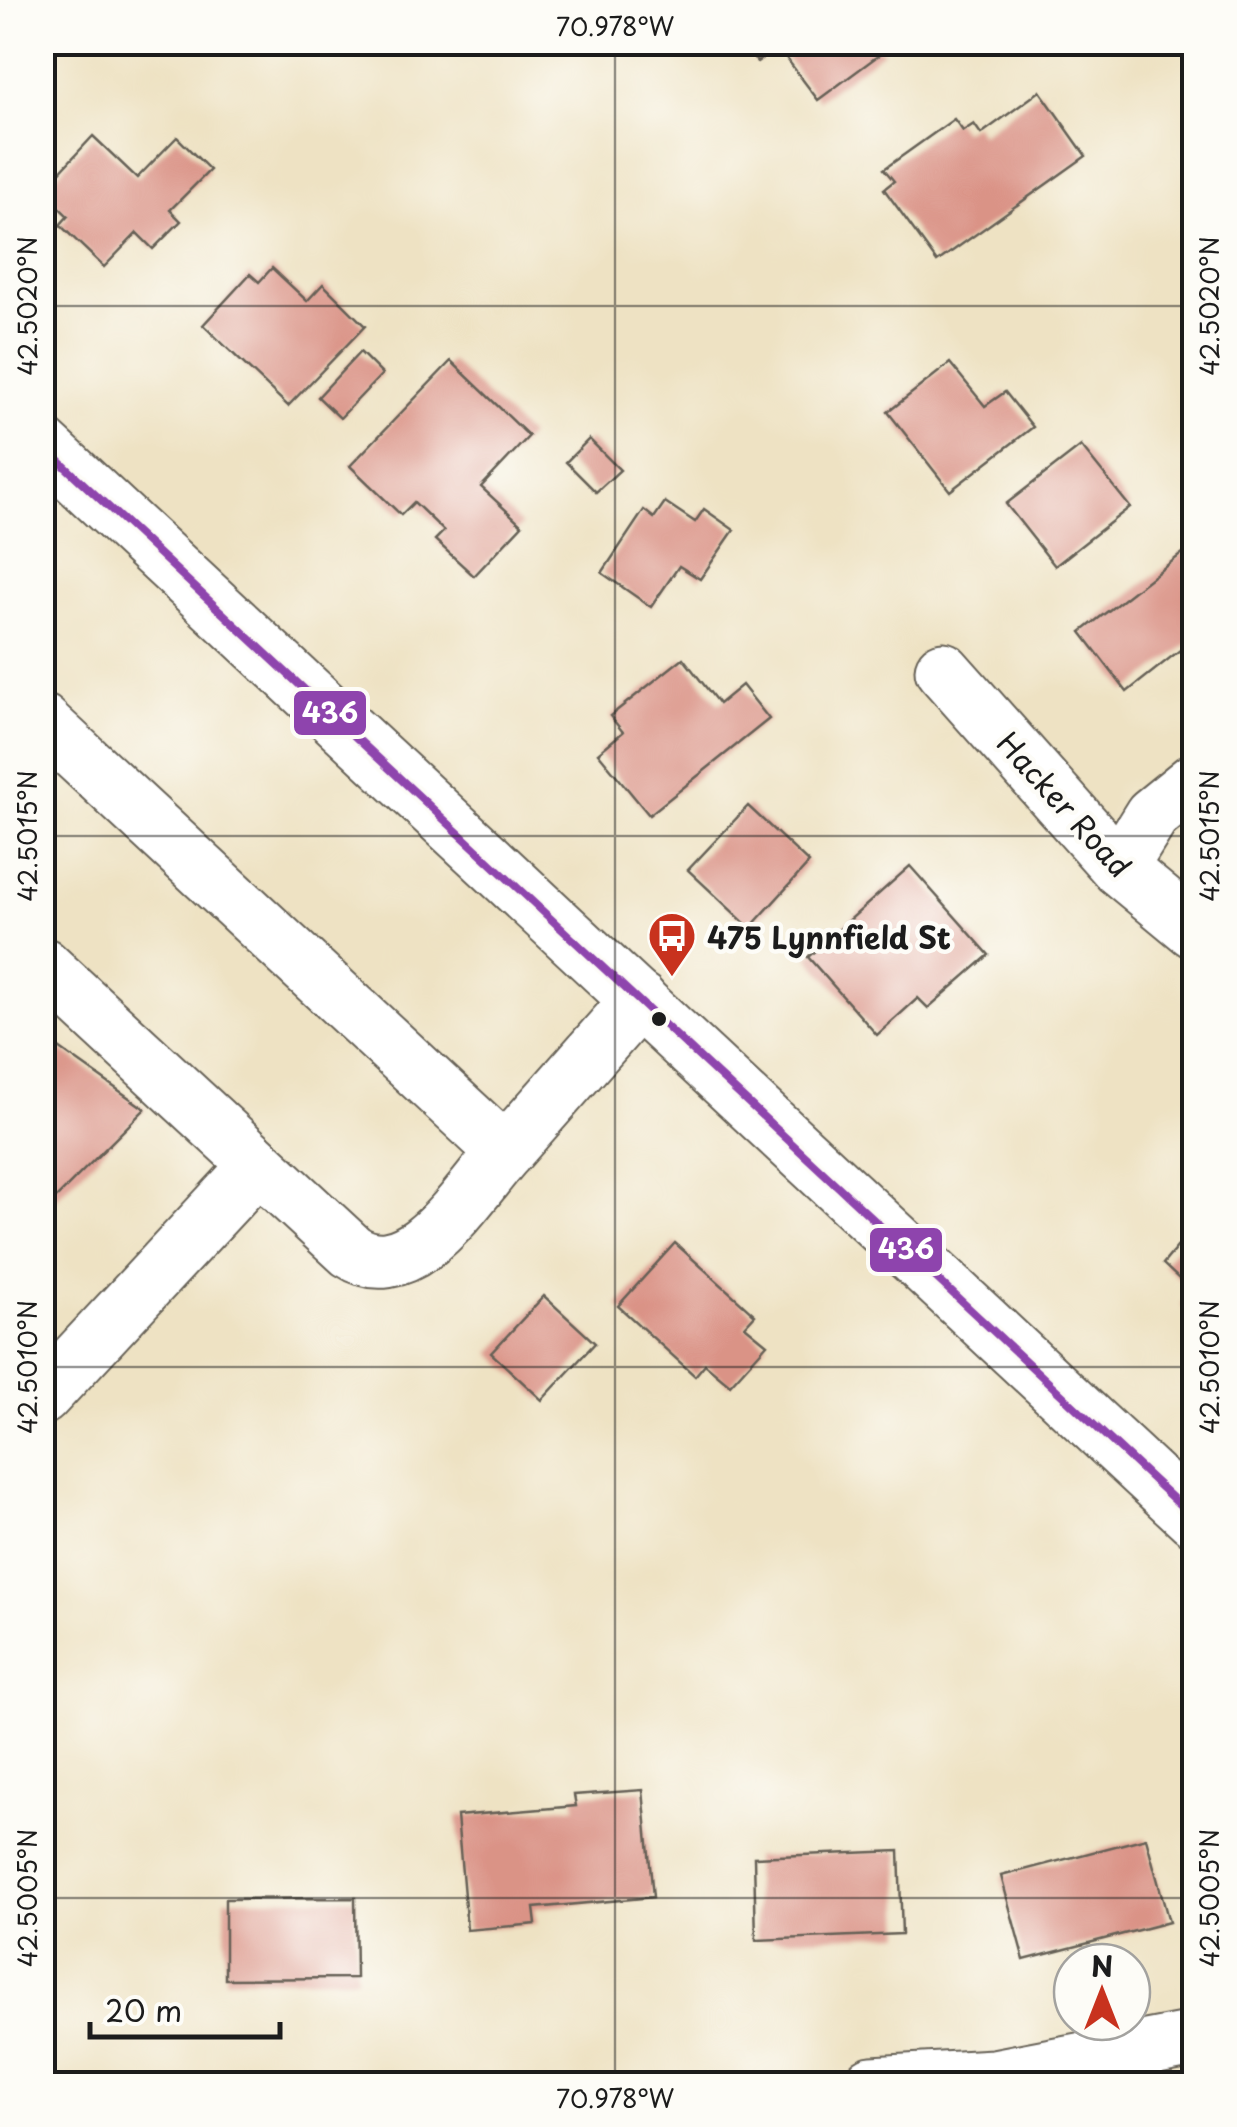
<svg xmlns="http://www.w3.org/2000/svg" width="1237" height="2127" viewBox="0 0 1237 2127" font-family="'Playpen Sans',sans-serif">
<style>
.building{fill:#da9386}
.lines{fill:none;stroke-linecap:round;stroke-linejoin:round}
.minor-casing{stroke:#666156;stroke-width:59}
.major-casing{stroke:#666156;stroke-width:59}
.minor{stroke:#fff;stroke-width:55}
.major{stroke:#fff;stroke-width:55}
.bus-1-casing{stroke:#fdfcf7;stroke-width:15}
.bus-1{stroke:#8e44ad;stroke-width:8}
.ticks{fill:none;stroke:#1c1c1c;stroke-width:2.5;stroke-opacity:0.45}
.bus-dot{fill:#1c1c1c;stroke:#fdfcf7;stroke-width:4}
.labels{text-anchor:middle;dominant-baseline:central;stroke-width:9;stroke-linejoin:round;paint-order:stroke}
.street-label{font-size:30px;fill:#1c1c1c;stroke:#fdfcf7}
.poi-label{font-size:30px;font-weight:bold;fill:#1c1c1c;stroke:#fdfcf7;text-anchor:start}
.line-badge{stroke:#fdfcf7;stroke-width:4}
.badge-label{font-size:28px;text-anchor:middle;font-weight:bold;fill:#fff}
.neatline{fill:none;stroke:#1c1c1c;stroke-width:4}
.ticks-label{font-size:25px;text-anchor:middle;fill:#1c1c1c}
</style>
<rect width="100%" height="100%" fill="#fdfcf7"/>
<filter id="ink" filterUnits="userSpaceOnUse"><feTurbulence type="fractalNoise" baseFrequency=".01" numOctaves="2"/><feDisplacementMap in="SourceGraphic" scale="20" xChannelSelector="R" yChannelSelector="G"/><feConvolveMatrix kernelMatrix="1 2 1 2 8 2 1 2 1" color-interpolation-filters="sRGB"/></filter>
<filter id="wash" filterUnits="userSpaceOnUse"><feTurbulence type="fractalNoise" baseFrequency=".0048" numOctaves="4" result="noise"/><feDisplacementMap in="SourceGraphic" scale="40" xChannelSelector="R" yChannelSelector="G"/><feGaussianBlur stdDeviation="2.25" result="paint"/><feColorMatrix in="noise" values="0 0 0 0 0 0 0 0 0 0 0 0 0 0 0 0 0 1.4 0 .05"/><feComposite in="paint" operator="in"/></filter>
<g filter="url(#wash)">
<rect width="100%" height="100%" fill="#eee2c3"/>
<g id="blocks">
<g class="building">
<polygon points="742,42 876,42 883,52 818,100 778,47 757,62"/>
<polygon points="1040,91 1086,156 937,262 884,189 894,181 884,169 954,119 963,131 974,124 981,134"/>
<polygon points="93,136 137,178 177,137 210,170 170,210 181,221 153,249 137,233 104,267 60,225 68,216 42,191"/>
<polygon points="272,268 307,301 323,284 365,326 288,406 203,325 250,274 259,282"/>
<polygon points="360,352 382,374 340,418 318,397"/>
<polygon points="451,361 529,436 481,487 522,525 474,576 435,540 444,531 414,502 401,515 350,466"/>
<polygon points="950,363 985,406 1005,392 1033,427 950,491 888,412"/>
<polygon points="589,439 620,470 596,492 566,462"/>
<polygon points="1081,446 1130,507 1055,566 1006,504"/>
<polygon points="665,502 695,522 704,509 734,530 700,579 679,566 651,607 602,573 644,510 654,518"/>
<polygon points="1188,549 1194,557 1194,639 1127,692 1081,632"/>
<polygon points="683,658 719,704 742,685 769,719 649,815 598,753 623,732 610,716"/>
<polygon points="748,806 809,863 750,928 688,870"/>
<polygon points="910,866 989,955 928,1008 918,998 877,1035 808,957"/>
<polygon points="42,1036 145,1109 42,1212"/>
<polygon points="1194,1227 1194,1317 1181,1305 1192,1291 1163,1264"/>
<polygon points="675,1243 755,1315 745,1326 767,1344 730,1385 705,1364 695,1376 618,1306"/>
<polygon points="544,1296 595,1343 542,1400 491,1353"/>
<polygon points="643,1790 653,1897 534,1908 536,1924 467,1930 457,1816 576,1806 574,1795"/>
<polygon points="1146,1838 1169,1922 1024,1960 1001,1876"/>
<polygon points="899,1851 902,1934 756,1940 754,1857"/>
<polygon points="42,1867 46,1867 49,1983 42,1983"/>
<polygon points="355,1898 356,1978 225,1979 225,1899"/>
</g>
</g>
</g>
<g filter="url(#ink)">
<use href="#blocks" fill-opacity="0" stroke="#666156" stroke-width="2.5"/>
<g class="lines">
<g class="minor-casing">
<g id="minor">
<polyline points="943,670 1119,868 1194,930"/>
<polyline points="42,722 505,1152 639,1000"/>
<polyline points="1119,868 1152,815 1194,781"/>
<path d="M42,965L351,1251C411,1291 469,1192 505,1152"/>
<polyline points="42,1397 258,1165"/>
<polyline points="872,2084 994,2077 1194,2039"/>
</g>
</g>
<g class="major-casing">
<polyline id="major" points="42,445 1194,1518"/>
</g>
<use href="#minor" class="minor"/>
<use href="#major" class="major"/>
<g class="bus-1-casing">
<polyline id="bus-1" points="42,445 1194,1518"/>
</g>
<use href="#bus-1" class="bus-1"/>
</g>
</g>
<path class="ticks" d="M615,42V2084M42,306H1194M42,836H1194M42,1367H1194M42,1898H1194"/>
<defs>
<g id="bus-pin" transform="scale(2.5)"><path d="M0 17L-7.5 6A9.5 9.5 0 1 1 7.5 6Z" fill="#c8321e" stroke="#fdfcf7"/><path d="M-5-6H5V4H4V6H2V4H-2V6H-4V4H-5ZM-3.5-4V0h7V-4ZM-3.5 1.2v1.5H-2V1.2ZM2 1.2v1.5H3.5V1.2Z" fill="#fff"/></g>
</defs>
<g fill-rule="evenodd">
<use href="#bus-pin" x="672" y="936"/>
</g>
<circle class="bus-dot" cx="659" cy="1019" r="9"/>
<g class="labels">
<g class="street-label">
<text transform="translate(1065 804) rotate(48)">Hacker Road</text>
</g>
<g class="poi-label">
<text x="707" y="936">475 Lynnfield St</text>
</g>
</g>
<g class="line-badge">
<rect x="292" y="689" width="76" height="48" rx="10" fill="#8e44ad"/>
<rect x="868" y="1226" width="76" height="48" rx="10" fill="#8e44ad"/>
</g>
<g class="badge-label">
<text x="330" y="723">436</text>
<text x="906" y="1259">436</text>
</g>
<rect width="1237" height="2127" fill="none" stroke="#fdfcf7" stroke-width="110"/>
<g transform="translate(1102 1992)"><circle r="48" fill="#fdfcf7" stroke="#a3a29f" stroke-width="2.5"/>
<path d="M0-8L18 38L0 25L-18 38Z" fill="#c8321e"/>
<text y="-15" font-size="28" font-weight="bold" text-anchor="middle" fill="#1c1c1c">N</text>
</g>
<path d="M90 2022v15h190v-15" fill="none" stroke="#1c1c1c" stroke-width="5"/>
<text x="105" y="2022" font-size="30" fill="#1c1c1c" stroke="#fdfcf7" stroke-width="8" paint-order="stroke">20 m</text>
<rect x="55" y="55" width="1127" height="2017" class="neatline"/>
<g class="ticks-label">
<text x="615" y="36">70.978°W</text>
<text transform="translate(28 306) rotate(-90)" y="9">42.5020°N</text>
<text transform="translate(1210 306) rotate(-90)" y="9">42.5020°N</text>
<text transform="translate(28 836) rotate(-90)" y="9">42.5015°N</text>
<text transform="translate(1210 836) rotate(-90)" y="9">42.5015°N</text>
<text transform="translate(28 1367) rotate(-90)" y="9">42.5010°N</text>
<text transform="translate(1210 1367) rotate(-90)" y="9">42.5010°N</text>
<text transform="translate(28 1898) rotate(-90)" y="9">42.5005°N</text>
<text transform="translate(1210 1898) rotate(-90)" y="9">42.5005°N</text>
<text x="615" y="2108">70.978°W</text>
</g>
</svg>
